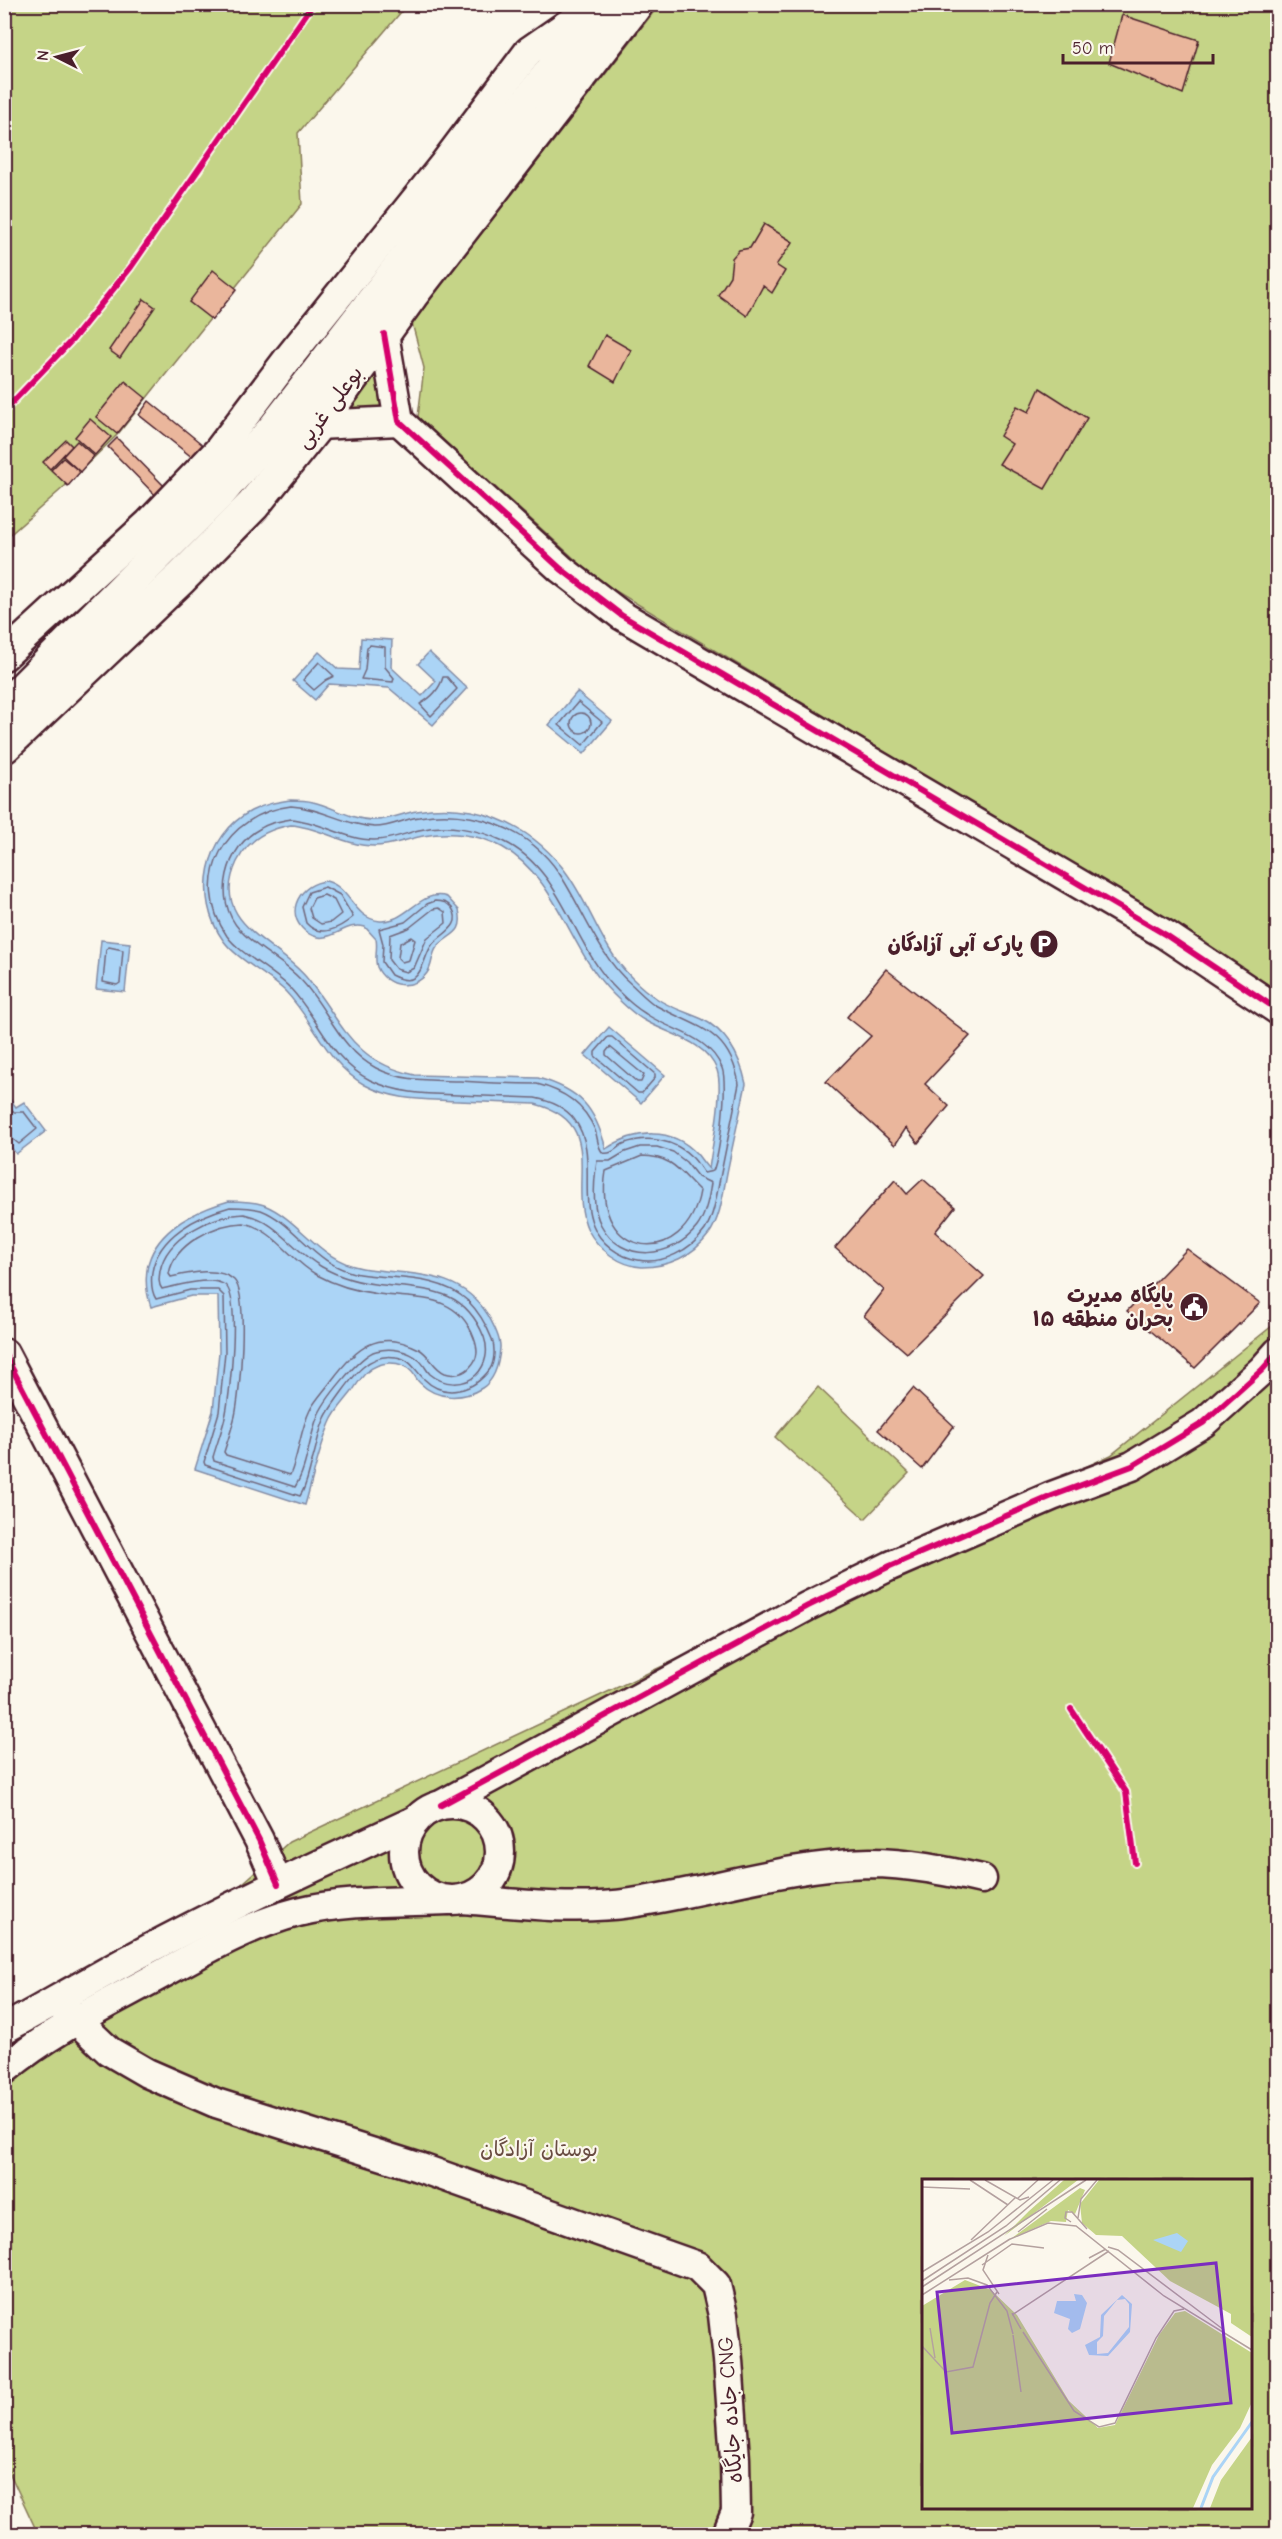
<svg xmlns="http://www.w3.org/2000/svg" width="1282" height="2539" viewBox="0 0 1282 2539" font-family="'Comic Neue','Playpen Sans Arabic',sans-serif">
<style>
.green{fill:#c5d487;stroke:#887a59;stroke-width:1.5;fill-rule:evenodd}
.water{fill:#abd4f6;stroke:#848ca5;stroke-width:1.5;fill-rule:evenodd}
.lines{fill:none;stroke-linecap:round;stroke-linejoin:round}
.shore{stroke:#71677c;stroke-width:1.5}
.building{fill:#eab69c;stroke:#4a1f2b;stroke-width:1.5}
.minor-casing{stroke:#4a1f2b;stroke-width:33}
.major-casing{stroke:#4a1f2b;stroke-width:38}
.minor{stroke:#fbf7ec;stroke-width:28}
.major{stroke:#fbf7ec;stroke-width:33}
.cycleway-casing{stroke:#fbf7ec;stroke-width:10}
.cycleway{stroke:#d6006c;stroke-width:6}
.labels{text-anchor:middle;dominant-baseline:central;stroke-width:4.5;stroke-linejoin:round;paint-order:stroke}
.street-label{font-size:21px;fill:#4a1f2b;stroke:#fbf7ec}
.poi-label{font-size:21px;font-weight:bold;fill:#4a1f2b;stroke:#fbf7ec;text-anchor:end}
.park-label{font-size:21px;fill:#694c42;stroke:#fbf7ec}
.inset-river{fill:none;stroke:#abd4f6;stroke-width:3}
.inset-road{fill:none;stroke:#b4a19f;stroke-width:1.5}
.view{fill:#7b2cbf;fill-opacity:0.15;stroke:#7b2cbf;stroke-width:3}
.inset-edge{fill:none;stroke:#4a1f2b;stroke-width:3}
</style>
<rect width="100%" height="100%" fill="#fbf7ec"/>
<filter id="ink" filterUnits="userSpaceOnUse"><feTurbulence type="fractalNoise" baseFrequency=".0167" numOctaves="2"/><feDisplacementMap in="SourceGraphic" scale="12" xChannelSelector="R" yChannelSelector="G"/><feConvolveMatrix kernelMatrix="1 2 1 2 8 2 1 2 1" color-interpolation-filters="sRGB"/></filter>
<g filter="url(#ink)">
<g class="green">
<polygon points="5,5 407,5 298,133 302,204 118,434 65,486 5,539"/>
<polygon points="659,5 1277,5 1277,1001 901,762 599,581 418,417 424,368 412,323"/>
<polygon points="379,365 378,382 389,413 375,408 347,408"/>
<path d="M1277,1322V2534H38L5,2463V2095L37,2050L70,2037L289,1842L1111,1455ZM924,2180H1250V2508H924Z"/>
<polygon points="818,1387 909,1473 865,1519 775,1437"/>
</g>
<g class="water">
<polygon points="361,638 392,640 391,667 422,696 436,681 418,664 429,652 467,688 433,725 389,688 329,684 315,700 293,681 319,652 338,669 359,670"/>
<polygon points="577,692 612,721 584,754 549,725"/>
<path d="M290,800C298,800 306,800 313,802C334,807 352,820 373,820C389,821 402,813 417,811C473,801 527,823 562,867C589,900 600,947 632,978C639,985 648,993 656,998C670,1008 687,1012 702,1019C728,1032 740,1056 746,1084C740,1113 733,1143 727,1173C723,1193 721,1217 709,1234C693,1256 668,1267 642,1267C620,1266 598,1249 588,1230C566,1184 609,1123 535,1104C509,1103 483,1102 458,1101C425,1099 395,1101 365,1085C327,1064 314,1021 286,992C269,975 236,959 223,940C193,898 205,835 251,811C264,804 277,802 290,800ZM291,825C320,827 345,846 374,846C392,846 406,839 423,836C449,831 479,834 502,847C559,879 569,951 613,994C622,1003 633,1014 644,1020C669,1035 705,1040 717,1070C724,1091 712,1146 709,1169C705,1165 701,1159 697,1154C672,1126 634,1130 606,1149C595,1107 580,1090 538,1078L415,1075C350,1061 343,1022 306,977C276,941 208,923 237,862C248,839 267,829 291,825Z"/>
<path d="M326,881C351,887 352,918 380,921C407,923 420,888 447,897L459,910C465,935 449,933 437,947C431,955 433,965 427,973C414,991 386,988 377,967C374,958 378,949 376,939L365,927C343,920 328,950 305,931C283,912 301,883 326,881Z"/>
<polygon points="101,940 130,943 125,992 96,989"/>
<polygon points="609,1027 665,1075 641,1103 585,1055"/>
<polygon points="5,1093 16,1107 24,1102 46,1131 16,1154 5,1139 5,1117 8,1114 5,1110"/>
<path d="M229,1201C241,1201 253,1201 264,1205C301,1220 319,1261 362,1268C410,1276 458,1268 488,1315C493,1324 501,1338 500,1348C499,1363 495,1380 482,1388C463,1400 437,1400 420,1383C416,1380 415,1375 412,1372C400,1359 379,1361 367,1372C361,1377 356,1386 351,1393C344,1402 334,1412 330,1423C319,1449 313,1478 305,1505L195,1469L213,1411L219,1352L218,1296H191L151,1307C131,1247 177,1216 229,1201Z"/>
</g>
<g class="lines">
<g class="shore">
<polygon points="370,645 385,647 385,667 394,678 393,682 361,679 365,670 367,647"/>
<polygon points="319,662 334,676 326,680 314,690 303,680"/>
<path d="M443,677H447L457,689L431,716L420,704C431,698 440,688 443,677Z"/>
<polygon points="578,702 602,722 583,745 559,725"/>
<circle cx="581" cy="723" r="10"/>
<path d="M291,806C322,808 347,826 375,827C391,827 404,819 419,817C471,808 529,828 559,873C582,907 599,957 631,984C639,991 646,999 655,1005C697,1028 729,1029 739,1084C733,1114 727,1143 721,1173C717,1192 715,1213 705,1230C691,1250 662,1265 638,1260C619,1257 600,1243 593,1225C579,1191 598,1151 574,1119C565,1107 550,1101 535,1098C510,1097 484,1096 458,1095C426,1094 399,1094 370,1080C331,1061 318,1017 290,988C274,971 240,954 227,936C188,878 226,814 291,806Z"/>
<path d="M291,819C320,821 345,840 374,840C390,840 404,834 419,830C446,823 478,829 503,841C564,870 572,947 618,991C626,999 636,1008 646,1014C673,1032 708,1035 722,1068C728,1084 720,1154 713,1171L704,1173C700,1168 697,1162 693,1158C675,1139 646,1135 623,1144C616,1148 612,1155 603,1153C597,1147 598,1138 595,1130C584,1104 564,1091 537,1084C511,1084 486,1083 460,1081C430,1080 403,1082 376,1068C339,1049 327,1006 300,979C282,960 257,949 240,930C212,900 226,846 261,828C270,822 281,821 291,819Z"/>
<path d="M325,887L340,895L353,917C340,928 320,939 306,923L302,907L309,892Z"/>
<polygon points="324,895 334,900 341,914 331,922 321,924 312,918 309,908 314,898"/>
<path d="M435,901C442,901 448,902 452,908C464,927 440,934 432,945C421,959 424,992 391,975L382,962L383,944L379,929L405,922L427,904Z"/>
<polygon points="433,909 439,908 445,912 446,923 427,938 414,968 406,972 396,969 389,960 390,935 409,928"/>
<polygon points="411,937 415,940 409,960 402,962 398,958 400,943"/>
<polygon points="109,947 123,950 120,983 117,985 103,982 106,949"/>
<polygon points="608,1037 612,1037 655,1074 655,1078 642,1093 638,1093 595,1056 595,1052"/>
<polygon points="610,1047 644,1075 641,1082 637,1082 606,1055 606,1052"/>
<polyline points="4,1102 13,1112 24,1112 37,1129 19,1144 10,1137 4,1136"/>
<path d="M640,1147H657L673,1152L686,1162L698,1177L711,1183C709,1198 706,1215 697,1227C672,1259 622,1264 601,1225C591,1207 594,1180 597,1161H610L625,1152Z"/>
<path d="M642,1156C673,1156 680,1172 700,1191C687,1269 591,1262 606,1171Z"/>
<path d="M230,1207C241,1207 251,1207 261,1210C297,1224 314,1266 359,1274C395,1280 439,1274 468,1301C479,1312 486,1324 492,1339C495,1347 495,1361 490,1369C474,1391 445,1400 424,1379C415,1370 411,1359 396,1357C384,1355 372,1359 363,1367C354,1374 329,1409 325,1418C319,1430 317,1445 313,1458C309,1470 307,1486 300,1496L205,1465L204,1462L219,1412L225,1352L224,1296L218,1290H190L156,1299C151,1291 151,1281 152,1272C158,1236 197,1216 230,1207Z"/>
<path d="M244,1214C280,1222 292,1251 322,1267C341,1278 361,1283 383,1285C427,1290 464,1287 484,1337C489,1351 486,1365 476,1375C464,1387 443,1385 430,1374C426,1370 424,1364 419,1360C408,1350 390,1347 376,1351C360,1355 323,1401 317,1418C309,1439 307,1468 295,1487L214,1461L213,1457C217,1443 223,1428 226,1413C230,1393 241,1296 225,1285C211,1275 178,1286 162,1289C158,1284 159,1278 160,1271C166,1237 212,1215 244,1214Z"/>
<path d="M244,1223C275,1230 290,1260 317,1275C337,1286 356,1291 378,1294C417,1300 457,1292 474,1338C478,1349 479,1358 470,1367C464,1374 453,1376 445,1373C433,1368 430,1355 419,1349C378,1328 356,1348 332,1380C325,1390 316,1399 310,1410C300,1430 299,1454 290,1475L226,1455L224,1452C228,1440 232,1428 235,1416C240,1394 249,1295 234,1280C219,1266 189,1273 171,1277L169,1274C174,1244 216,1223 244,1223Z"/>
</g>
</g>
<g class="building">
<polygon points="1122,15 1199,40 1183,94 1109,63"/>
<polygon points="764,224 793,242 776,265 785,271 772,293 763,286 747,316 718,295 730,276 732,258 739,250 750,248"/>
<polygon points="213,270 237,289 212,320 189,302"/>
<polygon points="144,299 155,307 120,358 109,350"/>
<polygon points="605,335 631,350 615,382 589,366"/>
<polygon points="125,381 146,398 117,434 96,417"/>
<polygon points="1040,388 1087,418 1045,489 999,464 1012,444 1000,436 1017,406 1029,412"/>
<polygon points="149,401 203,445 193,458 139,415"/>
<polygon points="90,419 111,437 95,455 75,437"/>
<polygon points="117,438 167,489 158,498 108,447"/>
<polygon points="66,440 72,446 50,469 43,462"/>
<polygon points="77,441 94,456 80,472 63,456"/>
<polygon points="63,458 80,472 68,486 51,470"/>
<polygon points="886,969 970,1036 925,1084 949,1106 918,1143 906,1128 895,1145 826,1082 871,1036 847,1017"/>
<polygon points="923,1179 955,1207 935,1232 984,1276 907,1353 864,1316 884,1290 835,1248 895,1180 907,1194"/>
<polygon points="1187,1249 1260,1303 1195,1368 1127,1311"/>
<polygon points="913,1388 954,1426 922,1469 878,1430"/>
</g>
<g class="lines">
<g class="minor-casing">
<g id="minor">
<polyline points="384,334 399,421 561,569 621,615 1166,935 1278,1010"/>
<polyline points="317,425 399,421"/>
<polyline points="4,656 149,523 218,451 290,356 444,164 529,51 597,4"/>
<polyline points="4,1353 259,1840 278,1884"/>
<circle cx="452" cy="1852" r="48"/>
<polyline points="441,1805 808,1606 890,1566 1052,1496 1132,1466 1203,1423 1262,1370 1278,1352"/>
<path d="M463,1899C517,1904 577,1911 631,1903C711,1891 789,1865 870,1863C908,1863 946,1871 982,1879"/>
<polyline points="57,2002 109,2051 147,2073 216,2103 418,2167 697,2266 716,2285 723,2315 728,2360 735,2459 736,2512 727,2534"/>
<path d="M4,2029C34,2013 63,1996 92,1980C196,1921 307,1870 416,1820"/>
<path d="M4,2070C48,2033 99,2008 149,1981C197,1955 244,1926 298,1912C347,1900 398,1902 448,1900"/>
</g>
</g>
<g class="major-casing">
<g id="major">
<polyline points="4,708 219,493 274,429 604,4"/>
<polyline points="4,746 181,578 253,505 317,425 411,295 636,4"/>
</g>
</g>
<use href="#minor" class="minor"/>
<use href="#major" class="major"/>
<g class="cycleway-casing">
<g id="cycleway">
<polyline points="384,334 399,421 561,569 621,615 1166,935 1278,1010"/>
<polyline points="4,411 72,340 131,267 313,4"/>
<polyline points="4,1353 259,1840 278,1884"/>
<polyline points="1071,1709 1126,1792 1135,1863"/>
<polyline points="441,1805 808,1606 890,1566 1052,1496 1132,1466 1203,1423 1262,1370 1278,1352"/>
</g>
</g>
<use href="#cycleway" class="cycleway"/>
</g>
</g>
<defs>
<g id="parking-disc" transform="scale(1.5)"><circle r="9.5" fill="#4a1f2b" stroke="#fbf7ec"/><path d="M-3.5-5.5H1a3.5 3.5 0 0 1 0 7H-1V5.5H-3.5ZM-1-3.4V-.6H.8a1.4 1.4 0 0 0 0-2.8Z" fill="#fff"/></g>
<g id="civic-disc" transform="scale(1.5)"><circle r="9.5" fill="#4a1f2b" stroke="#fbf7ec"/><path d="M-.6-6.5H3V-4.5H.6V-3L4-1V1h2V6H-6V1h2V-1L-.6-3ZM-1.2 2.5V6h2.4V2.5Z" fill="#fff"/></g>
</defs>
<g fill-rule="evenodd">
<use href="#parking-disc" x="1044" y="944"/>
<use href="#civic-disc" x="1194" y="1307"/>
</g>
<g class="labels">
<g class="street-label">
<text transform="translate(329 407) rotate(-53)">بوعلی غربی</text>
<text transform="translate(730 2410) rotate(-94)">جاده جایگاه CNG</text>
</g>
<g class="poi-label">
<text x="1023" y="944">پارک آبی آزادگان</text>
<text x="1173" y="1295">پایگاه مدیرت<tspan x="1173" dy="24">بحران منطقه ۱۵</tspan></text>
</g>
<g class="park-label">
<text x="539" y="2149">بوستان آزادگان</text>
</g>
</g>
<g transform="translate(922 2179)">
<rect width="330" height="330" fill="#fbf7ec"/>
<path d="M142,1H156L82,57L107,32ZM177,1H330V158L309,144V135L248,102L200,57L174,56L160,44L158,25ZM158,9L163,11L153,35L146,31L144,43L129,42L90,59ZM43,101L69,111L95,136L147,222L176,249L193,246L237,156L253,134L263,132L330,174V223L318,249L290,286L271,329H0V127ZM330,258V329H288L299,301Z" fill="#c5d487"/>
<path d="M255,54L266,62L259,73L231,61ZM152,115L160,116L165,124L158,150L150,154L146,150L148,140L132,134L135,122H154ZM200,116L210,125L208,153L186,177L167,176L163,166L178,158L179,136ZM203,120L207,125V148L186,174L175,175V163L181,157L182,137L195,121Z" fill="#abd4f6" fill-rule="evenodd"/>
<path class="inset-river" d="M279,329L291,298L330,243"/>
<path class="inset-road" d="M48,1L86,26M63,1L98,21L107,18M0,8L48,10M96,19L116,1M156,39L159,20L175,1M149,43L143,39L144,33H150L165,50M96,53L125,30M49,61L94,18M86,61L126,44L154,47L242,117L330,171M186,68L196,71L302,151M66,76L61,91L77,115M167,79L184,70M60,86L90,65L122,69M0,93L66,53L131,1M27,101L46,99L65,106L85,132L91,155M0,102L84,47L138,1M0,108L164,1M0,116L88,60M90,134L99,150M90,136L187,72M8,149L13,179M101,153L152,232L177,248L193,244L234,159L252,132L262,130M91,156L99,213M0,167L24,193L51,188L68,124L75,113"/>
<path class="view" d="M294,84L309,224L30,254L15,113Z"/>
<rect width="330" height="330" class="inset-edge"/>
</g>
<rect width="1282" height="2539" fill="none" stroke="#fbf7ec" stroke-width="24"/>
<rect x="12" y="12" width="1258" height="2515" fill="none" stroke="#4a1f2b" stroke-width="2" filter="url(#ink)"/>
<g transform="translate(57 57) rotate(276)" stroke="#fbf7ec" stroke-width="4.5" paint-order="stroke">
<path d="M0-4.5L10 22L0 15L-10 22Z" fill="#4a1f2b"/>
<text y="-9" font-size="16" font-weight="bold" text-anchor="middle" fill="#4a1f2b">N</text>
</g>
<path d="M1063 54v9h150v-9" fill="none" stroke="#4a1f2b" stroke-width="3"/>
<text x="1072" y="54" font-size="18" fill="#4a1f2b" stroke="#fbf7ec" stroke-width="4.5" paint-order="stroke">50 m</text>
</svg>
